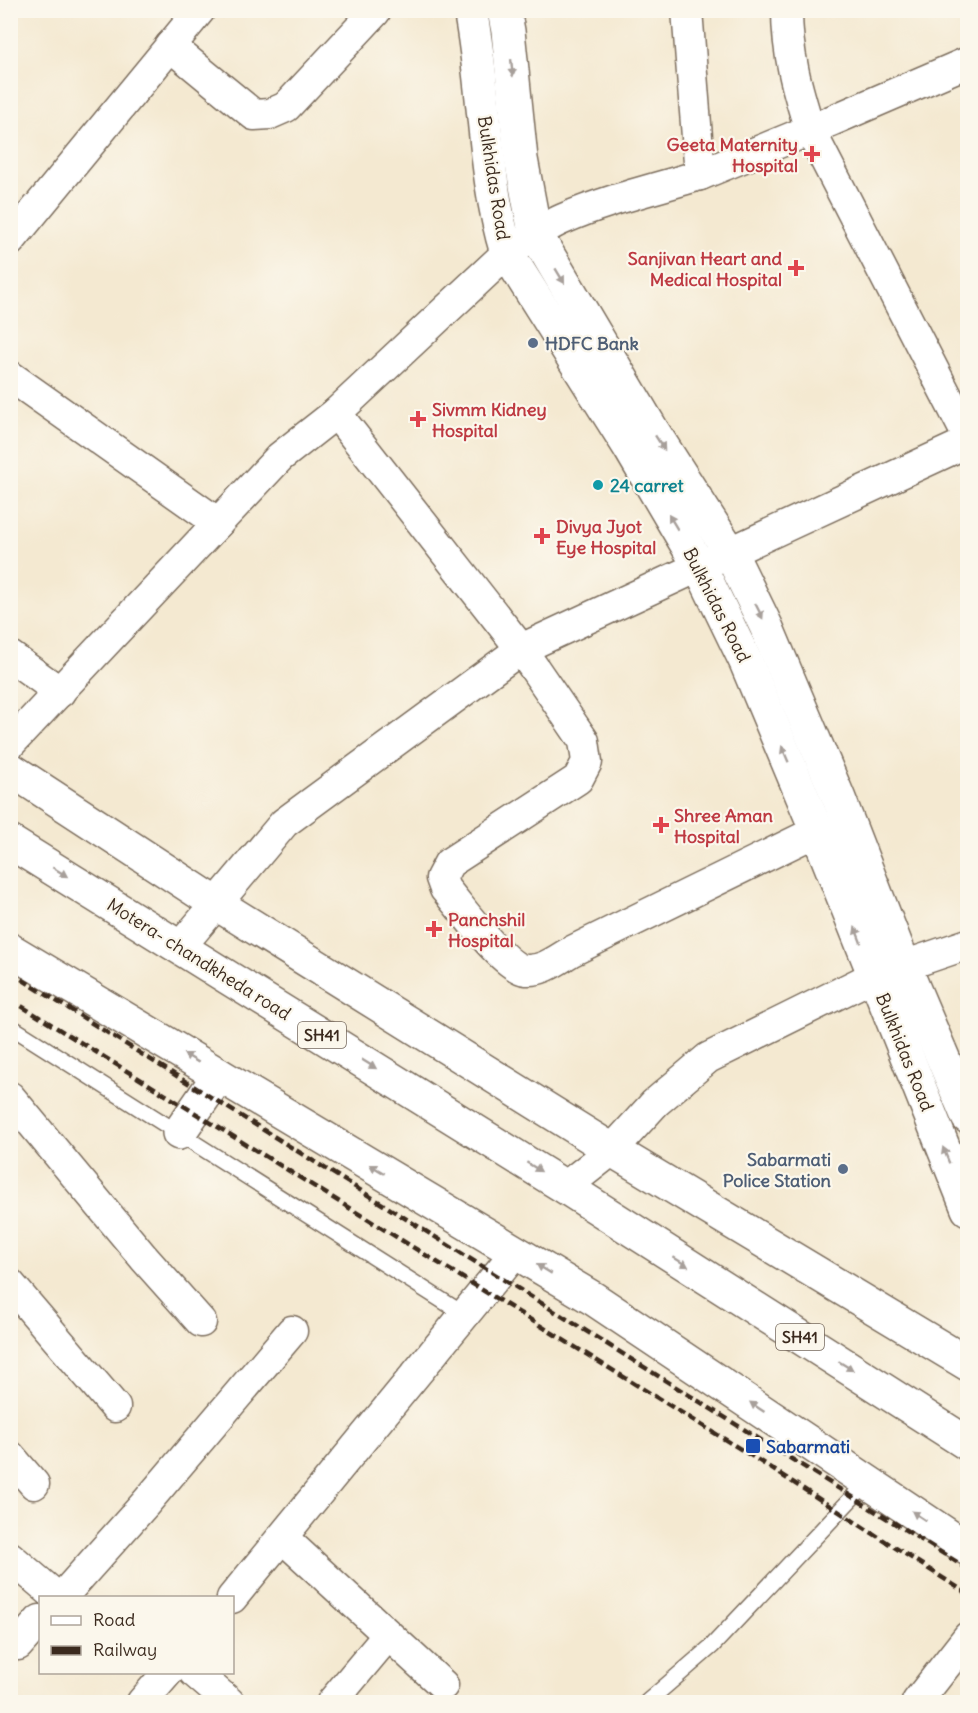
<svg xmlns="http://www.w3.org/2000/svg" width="978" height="1713" viewBox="0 0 978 1713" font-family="Delius,sans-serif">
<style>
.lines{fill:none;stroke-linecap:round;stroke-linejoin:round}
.lane-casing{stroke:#7c6d5d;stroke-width:18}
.street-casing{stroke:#7c6d5d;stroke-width:33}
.secondary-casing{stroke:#7c6d5d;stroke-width:36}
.primary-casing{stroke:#7c6d5d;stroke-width:36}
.lane{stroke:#fff;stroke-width:15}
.street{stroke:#fff;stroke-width:30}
.secondary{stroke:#fff;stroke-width:33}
.primary{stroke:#fff;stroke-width:33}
.rail{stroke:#3b2a1e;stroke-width:4.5;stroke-dasharray:9 4.5;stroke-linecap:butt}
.oneway{fill:#a79f9a}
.health-dot{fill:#e0444e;stroke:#fbf7ec;stroke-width:2}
.service-dot{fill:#5c6f8a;stroke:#fbf7ec;stroke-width:2}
.culture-dot{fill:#0f9aa8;stroke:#fbf7ec;stroke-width:2}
.transit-dot{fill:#1a4fb4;stroke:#fbf7ec;stroke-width:2}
.labels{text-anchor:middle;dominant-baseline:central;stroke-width:4.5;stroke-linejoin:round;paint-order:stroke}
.shield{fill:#fbf7ec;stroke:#75685c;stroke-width:1.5}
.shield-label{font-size:16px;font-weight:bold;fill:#3b2a1e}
.health-label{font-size:18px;font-weight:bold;fill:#be3a42;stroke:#fbf7ec;text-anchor:start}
.street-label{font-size:18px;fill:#3b2a1e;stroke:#fbf7ec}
.service-label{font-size:18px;font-weight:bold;fill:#4e5e75;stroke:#fbf7ec;text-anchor:start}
.culture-label{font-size:18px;font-weight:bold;fill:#0d838f;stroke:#fbf7ec;text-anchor:start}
.transit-label{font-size:18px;font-weight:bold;fill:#164399;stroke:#fbf7ec;text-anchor:start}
</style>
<rect width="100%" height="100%" fill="#fbf7ec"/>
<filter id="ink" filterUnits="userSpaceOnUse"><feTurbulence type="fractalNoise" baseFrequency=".0167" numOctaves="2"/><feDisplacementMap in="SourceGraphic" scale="12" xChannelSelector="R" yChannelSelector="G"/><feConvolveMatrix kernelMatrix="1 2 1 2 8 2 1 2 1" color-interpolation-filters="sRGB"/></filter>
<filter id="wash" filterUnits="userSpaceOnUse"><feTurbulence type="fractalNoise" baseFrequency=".008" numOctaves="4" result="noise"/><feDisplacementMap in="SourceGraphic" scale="24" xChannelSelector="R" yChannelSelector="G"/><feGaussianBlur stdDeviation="1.35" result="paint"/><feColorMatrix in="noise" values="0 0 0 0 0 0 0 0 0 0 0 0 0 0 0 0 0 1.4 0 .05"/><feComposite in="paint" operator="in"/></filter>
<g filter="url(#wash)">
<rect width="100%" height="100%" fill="#f4e9d1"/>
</g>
<g filter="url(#ink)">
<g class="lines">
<g class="lane-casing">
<g id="lane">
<polyline points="10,1026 465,1315"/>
<polyline points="647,1702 712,1646 868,1481"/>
</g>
</g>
<g class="street-casing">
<g id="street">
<path d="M787,10C787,54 797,89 810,130L968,62"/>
<polyline points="170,46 254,115 270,114 286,107 375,12"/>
<polyline points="700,175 810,130 968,437"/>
<polyline points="10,241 200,10"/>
<polyline points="10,376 218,523"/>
<path d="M336,413L521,649L584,741L587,762L578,779L449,863L441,878L445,889C460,906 505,969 526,970C544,971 558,959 572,951L817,831"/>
<polyline points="10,656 60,692"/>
<path d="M10,744L280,457L336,413L507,253C525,241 542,228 563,219C606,200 654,189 700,175L687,10"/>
<polyline points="180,947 284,823 521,649 968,442"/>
<polyline points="10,1097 144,1258 201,1322"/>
<polyline points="565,1187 612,1150 655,1103 708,1058 874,976 968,944"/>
<polyline points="10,1284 115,1407"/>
<polyline points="10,1456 34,1484"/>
<polyline points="283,1538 443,1685"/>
<polyline points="10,1557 58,1598"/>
<polyline points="61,1598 145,1504 292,1331"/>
<polyline points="232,1598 516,1252"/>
<polyline points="18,1645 40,1620"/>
<polyline points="194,1672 229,1702"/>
<polyline points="142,1702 168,1672"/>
<polyline points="332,1702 388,1635"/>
<polyline points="917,1702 968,1637"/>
</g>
</g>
<g class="secondary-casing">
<g id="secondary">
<path d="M470,10C486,91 483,175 507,253L630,448L700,567L746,662L817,831L968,1209"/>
<polyline points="504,10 508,31 521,159 535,233 652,430 730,552 766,626 839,799 904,966 968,1117"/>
<polyline points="10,769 217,904 612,1150 968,1364"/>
</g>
</g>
<g class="primary-casing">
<g id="primary">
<polyline points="10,842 565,1187 968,1444"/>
<polyline points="10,950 594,1299 968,1549"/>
<polyline points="179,1133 219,1075"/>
</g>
</g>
<use href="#lane" class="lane"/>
<use href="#street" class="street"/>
<use href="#secondary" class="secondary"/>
<use href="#primary" class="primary"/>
<g class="rail">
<polyline points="10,972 968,1569"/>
<polyline points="10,999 747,1453 968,1594"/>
</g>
</g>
<defs><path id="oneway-solid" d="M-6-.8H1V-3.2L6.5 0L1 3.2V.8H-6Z" transform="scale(1.5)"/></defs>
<g class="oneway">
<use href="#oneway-solid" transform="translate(512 68) rotate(84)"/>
<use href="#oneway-solid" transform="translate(560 276) rotate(59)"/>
<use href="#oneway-solid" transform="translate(660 443) rotate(57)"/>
<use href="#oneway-solid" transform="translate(673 522) rotate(-121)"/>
<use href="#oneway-solid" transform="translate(759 611) rotate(64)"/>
<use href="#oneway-solid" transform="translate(785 754) rotate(-113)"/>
<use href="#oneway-solid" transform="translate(60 872) rotate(32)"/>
<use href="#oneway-solid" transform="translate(858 935) rotate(-111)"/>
<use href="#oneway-solid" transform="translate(191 1058) rotate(-149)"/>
<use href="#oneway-solid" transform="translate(369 1064) rotate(32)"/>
<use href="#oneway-solid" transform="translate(946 1155) rotate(-112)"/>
<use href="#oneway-solid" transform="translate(534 1167) rotate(32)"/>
<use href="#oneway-solid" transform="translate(377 1169) rotate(-149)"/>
<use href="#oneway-solid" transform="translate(681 1262) rotate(32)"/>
<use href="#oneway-solid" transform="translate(544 1269) rotate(-149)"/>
<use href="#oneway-solid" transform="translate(846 1366) rotate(32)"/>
<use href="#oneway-solid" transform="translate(757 1407) rotate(-146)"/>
<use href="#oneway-solid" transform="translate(919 1516) rotate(-146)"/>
</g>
</g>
<g class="health-dot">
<path d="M809 145h6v6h6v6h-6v6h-6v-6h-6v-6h6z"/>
<path d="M793 259h6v6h6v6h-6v6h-6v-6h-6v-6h6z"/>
<path d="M415 410h6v6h6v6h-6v6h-6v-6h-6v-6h6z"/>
<path d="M539 527h6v6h6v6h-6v6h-6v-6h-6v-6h6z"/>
<path d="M658 816h6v6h6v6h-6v6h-6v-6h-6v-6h6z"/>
<path d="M431 920h6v6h6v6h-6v6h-6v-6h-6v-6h6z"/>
</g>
<g class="service-dot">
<circle cx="533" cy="343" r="6"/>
<circle cx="843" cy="1169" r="6"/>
</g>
<circle class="culture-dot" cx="598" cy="485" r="6"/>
<rect class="transit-dot" x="745" y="1438" width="16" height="16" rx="3"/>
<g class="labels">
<g class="shield">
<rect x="298" y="1022" width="48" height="26" rx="4.5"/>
<rect x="776" y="1324" width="48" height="26" rx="4.5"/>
</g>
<g class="shield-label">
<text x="322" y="1035">SH41</text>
<text x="800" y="1337">SH41</text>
</g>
<g class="health-label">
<text x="798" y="144" text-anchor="end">Geeta Maternity<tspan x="798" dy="21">Hospital</tspan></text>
<text x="782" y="258" text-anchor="end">Sanjivan Heart and<tspan x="782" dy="21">Medical Hospital</tspan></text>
<text x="432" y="409">Sivmm Kidney<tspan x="432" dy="21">Hospital</tspan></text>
<text x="556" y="526">Divya Jyot<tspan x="556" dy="21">Eye Hospital</tspan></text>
<text x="674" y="815">Shree Aman<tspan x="674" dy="21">Hospital</tspan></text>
<text x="448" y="919">Panchshil<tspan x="448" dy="21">Hospital</tspan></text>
</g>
<g class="street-label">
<text transform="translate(494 178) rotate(81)">Bulkhidas Road</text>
<text transform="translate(717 605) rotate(63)">Bulkhidas Road</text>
<text transform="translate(199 959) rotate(32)">Motera- chandkheda road</text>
<text transform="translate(905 1052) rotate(68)">Bulkhidas Road</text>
</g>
<g class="service-label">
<text x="545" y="343">HDFC Bank</text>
<text x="831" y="1159" text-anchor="end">Sabarmati<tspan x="831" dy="21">Police Station</tspan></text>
</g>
<g class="culture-label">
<text x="610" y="485">24 carret</text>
</g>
<g class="transit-label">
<text x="766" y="1446">Sabarmati</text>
</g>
</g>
<rect width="978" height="1713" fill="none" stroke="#fbf7ec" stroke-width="36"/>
<rect x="39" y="1596" width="195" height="78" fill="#fbf7ec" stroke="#aea59a" stroke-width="1.5"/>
<rect x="51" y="1616" width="30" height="9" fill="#ffffff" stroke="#aea59a" stroke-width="1.5"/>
<text x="93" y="1626" font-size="18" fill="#3b2a1e">Road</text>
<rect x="51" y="1646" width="30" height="9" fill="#3b2a1e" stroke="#aea59a" stroke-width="1.5"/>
<text x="93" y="1656" font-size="18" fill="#3b2a1e">Railway</text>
</svg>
